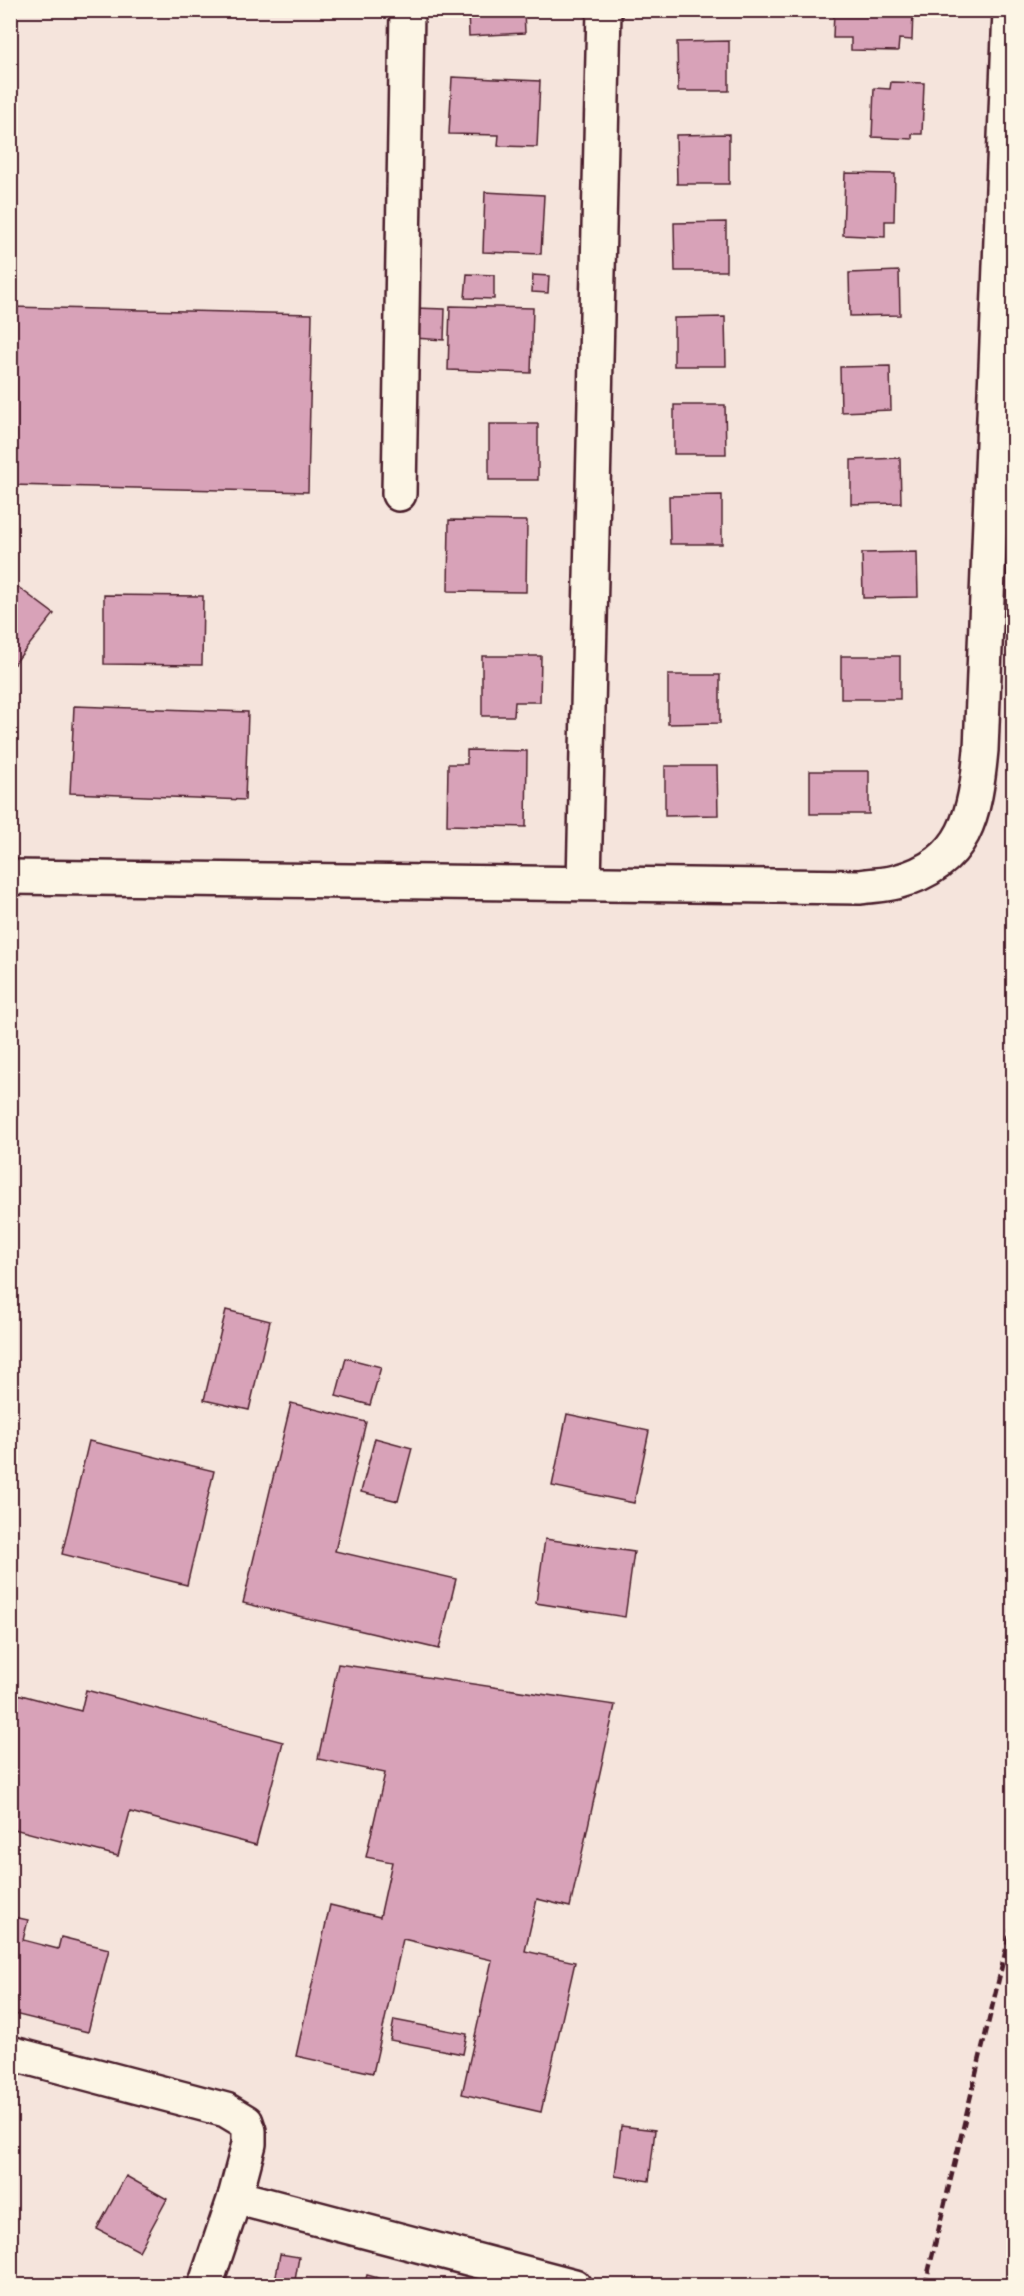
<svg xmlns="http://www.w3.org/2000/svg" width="1024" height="2296" viewBox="0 0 1024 2296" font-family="'Patrick Hand',sans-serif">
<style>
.building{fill:#d8a2b8;stroke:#4a1f2b;stroke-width:1.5}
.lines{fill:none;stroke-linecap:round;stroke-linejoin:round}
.street-casing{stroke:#4a1f2b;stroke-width:38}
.street{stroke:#fcf5e5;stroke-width:33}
.rail{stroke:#4a1f2b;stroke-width:4.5;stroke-dasharray:9 4.5;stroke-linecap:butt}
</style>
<rect width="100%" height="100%" fill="#f5e4dc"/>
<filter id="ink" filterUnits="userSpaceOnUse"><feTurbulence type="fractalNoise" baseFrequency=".0167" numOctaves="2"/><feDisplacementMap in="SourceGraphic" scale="12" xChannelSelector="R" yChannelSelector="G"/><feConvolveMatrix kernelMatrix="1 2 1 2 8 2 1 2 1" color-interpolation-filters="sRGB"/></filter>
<g filter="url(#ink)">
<g class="building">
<polygon points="468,10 524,10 525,33 469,36"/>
<polygon points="834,10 913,10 912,40 899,39 898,51 851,50 851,38 833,38"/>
<polygon points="729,41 729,91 678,91 677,42"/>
<polygon points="452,77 540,81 537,147 498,146 499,135 449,134"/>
<polygon points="891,82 924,83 922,134 912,134 912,139 872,137 874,88 890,89"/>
<polygon points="729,134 729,184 677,184 676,135"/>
<polygon points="845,173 895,174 894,221 885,221 885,237 843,235"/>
<polygon points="485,192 544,195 541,254 483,252"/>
<polygon points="726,222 726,271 675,271 674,223"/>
<polygon points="899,271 900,315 850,316 849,273"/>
<polygon points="467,274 494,275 494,299 465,298"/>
<polygon points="533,275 549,276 548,293 532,292"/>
<polygon points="450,306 533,308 531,373 448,370"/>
<polygon points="10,307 312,314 308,492 10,485"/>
<polygon points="415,308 445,309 444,340 414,338"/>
<polygon points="725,317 726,366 674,366 674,318"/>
<polygon points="890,366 891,410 841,412 840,367"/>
<polygon points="674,405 725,405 726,454 674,454"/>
<rect x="489" y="424" width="49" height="56"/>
<polygon points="900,458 901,503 851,504 851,460"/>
<polygon points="722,495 722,544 670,544 669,496"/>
<polygon points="449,520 527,521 526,592 448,591"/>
<polygon points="917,552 918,597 863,598 862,553"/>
<polygon points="10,581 54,614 10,669"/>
<polygon points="104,595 203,596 202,665 104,664"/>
<polygon points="482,656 541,656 540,702 515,702 514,716 482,716"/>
<rect x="841" y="656" width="59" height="43"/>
<polygon points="668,675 720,675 720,723 668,724"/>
<polygon points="74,706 248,712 245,800 70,793"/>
<polygon points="467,750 527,751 526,827 447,825 448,764 467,764"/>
<polygon points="665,766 717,766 718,815 665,816"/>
<rect x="810" y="771" width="59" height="43"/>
<polygon points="226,1310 270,1321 249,1410 204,1400"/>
<polygon points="346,1358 381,1367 370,1405 336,1396"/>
<polygon points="291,1403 366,1422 335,1551 456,1579 439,1649 243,1603"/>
<polygon points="567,1414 649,1431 634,1503 552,1486"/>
<polygon points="375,1438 412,1448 398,1501 361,1492"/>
<polygon points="89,1441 214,1471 187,1585 62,1554"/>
<polygon points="545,1539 634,1552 625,1617 536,1603"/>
<polygon points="338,1664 615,1705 570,1907 537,1899 525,1951 575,1962 541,2112 462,2094 492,1960 403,1939 373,2073 296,2056 330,1905 380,1917 392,1862 366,1857 385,1773 318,1759"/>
<polygon points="86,1690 283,1742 256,1845 130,1812 118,1856 10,1828 10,1692 81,1711"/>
<polygon points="10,1916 28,1920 23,1940 58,1949 61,1937 109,1949 88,2032 10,2013"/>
<polygon points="394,2020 467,2034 463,2054 390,2040"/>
<polygon points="621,2126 655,2130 649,2181 615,2176"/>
<polygon points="126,2176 167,2199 139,2251 97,2229"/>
<polygon points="280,2254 299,2257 294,2286 274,2286"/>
<polygon points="367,2275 408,2286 364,2286"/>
</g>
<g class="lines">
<g class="street-casing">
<g id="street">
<polyline points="399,494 407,10"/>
<path d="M10,877L860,887C872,885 885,885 896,882C967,863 975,814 981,750L1010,10"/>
<polyline points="584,883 604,10"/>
<polyline points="10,2053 226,2110 246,2122 249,2131 249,2144 235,2197 205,2286"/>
<polyline points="235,2197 574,2286"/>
</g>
</g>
<use href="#street" class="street"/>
<polyline class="rail" points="925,2286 1014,1916"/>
</g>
</g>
<rect width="1024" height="2296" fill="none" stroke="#fcf5e5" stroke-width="36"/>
<rect x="18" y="18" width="988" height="2260" fill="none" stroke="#4a1f2b" stroke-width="2" filter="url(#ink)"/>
</svg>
